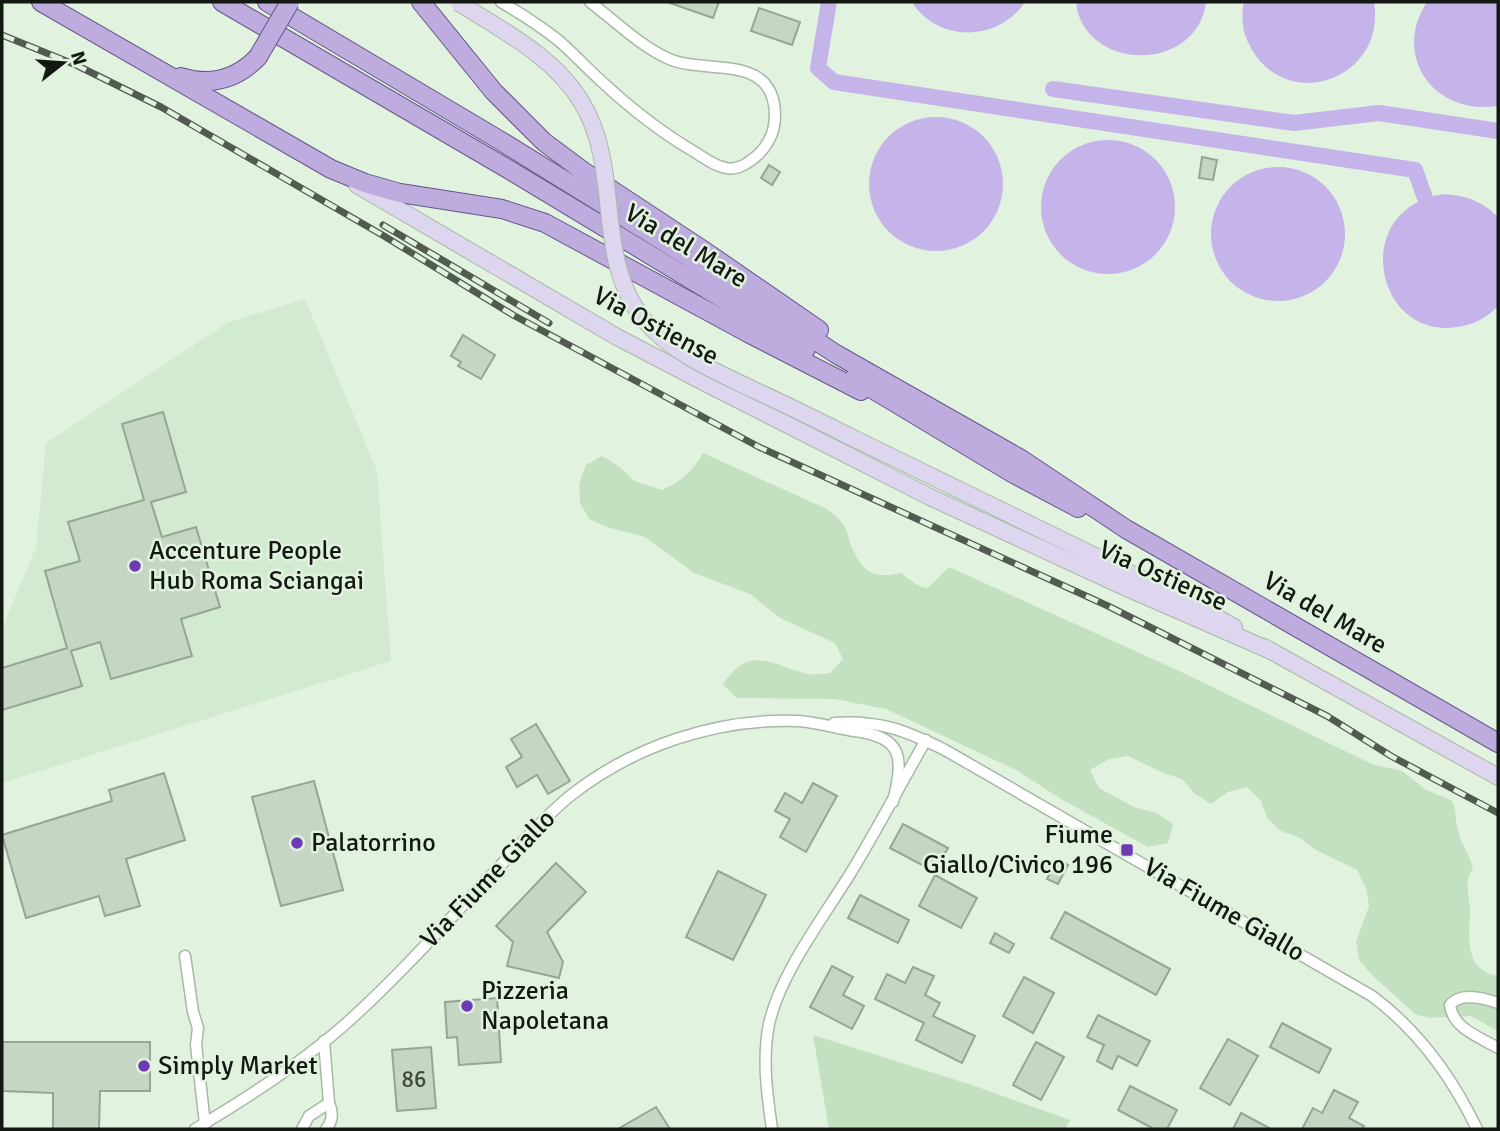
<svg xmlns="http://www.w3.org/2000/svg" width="1500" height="1131" viewBox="0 0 1500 1131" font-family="Signika,sans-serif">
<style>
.built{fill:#d2ead0}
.green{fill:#c3e1c0}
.water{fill:#c4b4e9}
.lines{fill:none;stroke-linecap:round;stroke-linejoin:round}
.canal{stroke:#c4b4e9;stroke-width:16}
.building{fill:#c5d6c3;stroke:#95a694;stroke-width:2}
.street-casing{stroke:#a7b9a6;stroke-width:13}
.secondary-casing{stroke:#a7b9a6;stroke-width:18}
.primary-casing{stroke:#66558a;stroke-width:20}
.street{stroke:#fff;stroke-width:10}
.secondary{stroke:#ded6ef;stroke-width:16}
.primary{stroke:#beacdf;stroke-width:18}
.rail-casing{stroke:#515b50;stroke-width:7}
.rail{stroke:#e1f3df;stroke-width:4.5;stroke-dasharray:13;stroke-linecap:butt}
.secondary-bridge-casing{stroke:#a7b9a6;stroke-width:18;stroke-linecap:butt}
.primary-bridge-casing{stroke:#66558a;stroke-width:20;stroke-linecap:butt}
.secondary-bridge{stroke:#ded6ef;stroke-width:16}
.primary-bridge{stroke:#beacdf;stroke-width:18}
.poi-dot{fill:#6d3bb2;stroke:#e1f3df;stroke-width:2.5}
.labels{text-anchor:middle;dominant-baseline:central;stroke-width:5;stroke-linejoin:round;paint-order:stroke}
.number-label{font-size:23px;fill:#40483e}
.street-label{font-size:26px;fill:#131912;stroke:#e1f3df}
.poi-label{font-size:26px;fill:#131912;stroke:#e1f3df;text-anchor:start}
</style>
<rect width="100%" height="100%" fill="#e1f3df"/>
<polygon class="built" points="305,299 377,471 391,661 2,783 2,629 36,547 46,443 229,322"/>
<g class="green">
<path d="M703,453L827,509C832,513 839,518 843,524C848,532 849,541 853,550C865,575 876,578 901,573L917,585L926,588C936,583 940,574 949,567L1175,669L1372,764L1402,771L1425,789L1452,801C1457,811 1455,820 1458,830C1460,844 1470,854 1473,868C1463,882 1470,896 1470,912C1469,937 1464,970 1498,976V1031L1471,1016L1429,1018L1415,1014L1372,975L1359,960L1356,942L1369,906L1366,888L1357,870L1316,850L1300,838L1281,831L1267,818L1261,801L1247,787L1228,792L1211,804L1195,794L1182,779L1163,773L1128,756L1109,759L1090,770L1099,788L1134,807L1156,813L1173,824L1168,843L1148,847L1061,799L1016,770L886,709L835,699L737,698L723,685C748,643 772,665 808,674C814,675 823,674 830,673L843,659L835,643L780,618L750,594L694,573L645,537L607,527L589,519L580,502L579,484L586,465L602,456L620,467L634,481L662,490C682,481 692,472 703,453Z"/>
<polygon points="813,1035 972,1085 1070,1120 1065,1129 829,1129"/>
</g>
<g class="water">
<path d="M912,2H1025C999,42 937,43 912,2Z"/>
<path d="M1076,2H1206C1197,74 1083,72 1076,2Z"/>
<path d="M1244,2H1374C1387,80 1284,116 1249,44C1242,31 1241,16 1244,2Z"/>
<path d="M1427,2H1498V106C1435,116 1391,57 1427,2Z"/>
<circle cx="936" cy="184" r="67"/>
<circle cx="1108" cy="207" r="67"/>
<circle cx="1278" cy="234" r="67"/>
<path d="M1445,194C1467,196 1482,201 1498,217V306C1487,318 1473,325 1457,327C1381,339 1353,228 1424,199C1430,196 1438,195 1445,194Z"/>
</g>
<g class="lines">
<g class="canal">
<polyline points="829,2 818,68 834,82 1415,170 1425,198"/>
<polyline points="1053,89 1294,123 1379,113 1498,131"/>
</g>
</g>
<g class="building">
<polygon points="667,2 719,2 713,18"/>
<polygon points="759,8 800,22 792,45 751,31"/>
<polygon points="1202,157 1217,160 1213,180 1199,178"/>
<polygon points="769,165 780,172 772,185 761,178"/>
<polygon points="463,335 495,355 481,379 458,366 461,362 451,356"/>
<polygon points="163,412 186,492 151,502 162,537 196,527 220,607 181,619 192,656 111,679 100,642 71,651 82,686 2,710 2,668 67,648 45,571 80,561 68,522 144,500 122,424"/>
<polygon points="536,724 570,781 548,794 537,775 517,787 506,767 522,757 511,739"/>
<polygon points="164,773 185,840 126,859 140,906 105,916 99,896 26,918 2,835 112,801 109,790"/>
<polygon points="314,781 343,890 281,906 252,797"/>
<polygon points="813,783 837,796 806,852 780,837 790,819 775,811 785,793 802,803"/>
<polygon points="903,824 948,848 935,872 890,848"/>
<polygon points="1057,859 1068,865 1058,884 1047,879"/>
<polygon points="556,863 586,892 547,932 563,962 559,978 507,966 513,942 496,926"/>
<polygon points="718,871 766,895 733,960 686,937"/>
<polygon points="935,875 977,898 961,928 919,906"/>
<polygon points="860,895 909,920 898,943 848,918"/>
<polygon points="1065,912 1170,969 1156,995 1051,938"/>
<polygon points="995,933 1014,944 1009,953 990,943"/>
<polygon points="832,966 853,977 843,995 864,1006 852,1029 810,1007"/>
<polygon points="913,967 934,976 925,995 940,1003 933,1016 975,1036 962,1063 916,1040 924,1023 875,999 887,974 905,983"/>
<polygon points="1024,977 1054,993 1033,1033 1003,1016"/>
<polygon points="497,998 501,1062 459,1065 457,1037 447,1038 445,1002"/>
<polygon points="1098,1015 1150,1041 1137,1066 1118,1056 1112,1069 1097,1061 1104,1045 1087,1037"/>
<polygon points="1282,1023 1331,1049 1319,1073 1270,1047"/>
<polygon points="1228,1039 1258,1056 1230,1105 1200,1088"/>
<polygon points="2,1042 150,1042 150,1091 100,1091 99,1129 53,1129 53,1093 2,1091"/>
<polygon points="1036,1042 1064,1057 1041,1100 1013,1085"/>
<polygon points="431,1047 436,1108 397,1111 392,1050"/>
<polygon points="1130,1086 1177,1110 1167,1129 1154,1129 1118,1110"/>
<polygon points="1334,1090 1358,1102 1349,1118 1364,1126 1362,1129 1302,1129 1313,1108 1322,1113"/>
<polygon points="656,1107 670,1129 618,1129"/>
<polygon points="1241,1113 1271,1129 1233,1129"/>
</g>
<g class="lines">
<g class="street-casing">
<g id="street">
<path d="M501,2C520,13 540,26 558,40C573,53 586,67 600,80C629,107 659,131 693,151C703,157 714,166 726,168C734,170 744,166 750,161C765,151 775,135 775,116C775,51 704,76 667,58C639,45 614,20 590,2"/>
<path d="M834,723C879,720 905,730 945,750L1372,996C1419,1031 1452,1077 1477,1129"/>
<polyline points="185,956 193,1012 198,1028 196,1045 205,1124"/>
<path d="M1498,1003C1484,998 1460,992 1450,1005C1453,1029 1480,1037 1498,1048"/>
<path d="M324,1041L329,1103C333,1112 333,1121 326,1129"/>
<path d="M195,1129C249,1097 305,1061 351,1019C403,972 450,918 499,867C522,843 544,817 570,796C633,746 717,718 797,721C817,722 835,728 854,731C905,737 903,759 893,802"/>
<polyline points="302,1129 309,1116 329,1103"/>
<path d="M772,1129C767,1094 762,1059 769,1024C780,974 823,918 850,874C877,830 900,785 926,740"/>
</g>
</g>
<g class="secondary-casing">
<g id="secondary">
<polyline points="357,185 617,337 713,387 932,498 1120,585 1271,651"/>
<polyline points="847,435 1185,600 1234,627"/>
<polyline points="1264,647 1498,777"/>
</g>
</g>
<g class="primary-casing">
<g id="primary">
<polyline points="41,2 331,169 365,183 400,193 502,209 545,223 748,333 861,391"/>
<polyline points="222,2 508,169 806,349"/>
<polyline points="267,2 501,141 687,256 836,354 1021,459 1126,529 1498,743"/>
<polyline points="421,2 494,92 544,142 583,171 703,250 819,330"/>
<path d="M181,77C211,86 236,80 258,57"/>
<polyline points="854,378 1012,473 1078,508"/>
</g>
</g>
<use href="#street" class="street"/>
<use href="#secondary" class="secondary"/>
<use href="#primary" class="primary"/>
<g class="rail-casing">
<g id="rail">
<polyline points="2,35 76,65 161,107 384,236 513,315 759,447 1108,606 1327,716 1391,756 1498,813"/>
<polyline points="383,225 549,323"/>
</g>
</g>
<use href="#rail" class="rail"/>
<g class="secondary-bridge-casing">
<path id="secondary-bridge" d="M459,3C503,31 555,57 582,103C623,171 593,257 644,320C673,354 717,372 756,391C787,405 817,420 847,435"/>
</g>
<g class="primary-bridge-casing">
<polyline id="primary-bridge" points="258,57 290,2"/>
</g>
<use href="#secondary-bridge" class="secondary-bridge"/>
<use href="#primary-bridge" class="primary-bridge"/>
</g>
<g class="poi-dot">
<circle cx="135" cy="566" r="7"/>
<circle cx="297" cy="843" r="7"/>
<rect x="1120" y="843" width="14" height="14" rx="3.5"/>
<circle cx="467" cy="1006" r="7"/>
<circle cx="144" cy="1066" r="7"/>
</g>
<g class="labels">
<g class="number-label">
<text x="414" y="1079">86</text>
</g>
<g class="street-label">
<text transform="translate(686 246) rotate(31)">Via del Mare</text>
<text transform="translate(656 326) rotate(28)">Via Ostiense</text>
<text transform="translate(1163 576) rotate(24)">Via Ostiense</text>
<text transform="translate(1325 613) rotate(30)">Via del Mare</text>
<text transform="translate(488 879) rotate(-46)">Via Fiume Giallo</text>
<text transform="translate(1224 910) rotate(30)">Via Fiume Giallo</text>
</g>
<g class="poi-label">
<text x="149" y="551">Accenture People<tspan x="149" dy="30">Hub Roma Sciangai</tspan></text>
<text x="1113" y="835" text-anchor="end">Fiume<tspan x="1113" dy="30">Giallo/Civico 196</tspan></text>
<text x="311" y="843">Palatorrino</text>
<text x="481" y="991">Pizzeria<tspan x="481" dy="30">Napoletana</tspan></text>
<text x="158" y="1066">Simply Market</text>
</g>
</g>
<rect width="1500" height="1131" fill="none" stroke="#131912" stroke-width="7"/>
<g transform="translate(63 63) rotate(73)" stroke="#e1f3df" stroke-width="5" paint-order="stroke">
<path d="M0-5L12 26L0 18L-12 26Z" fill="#131912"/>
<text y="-10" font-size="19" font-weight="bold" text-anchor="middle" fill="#131912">N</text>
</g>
</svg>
